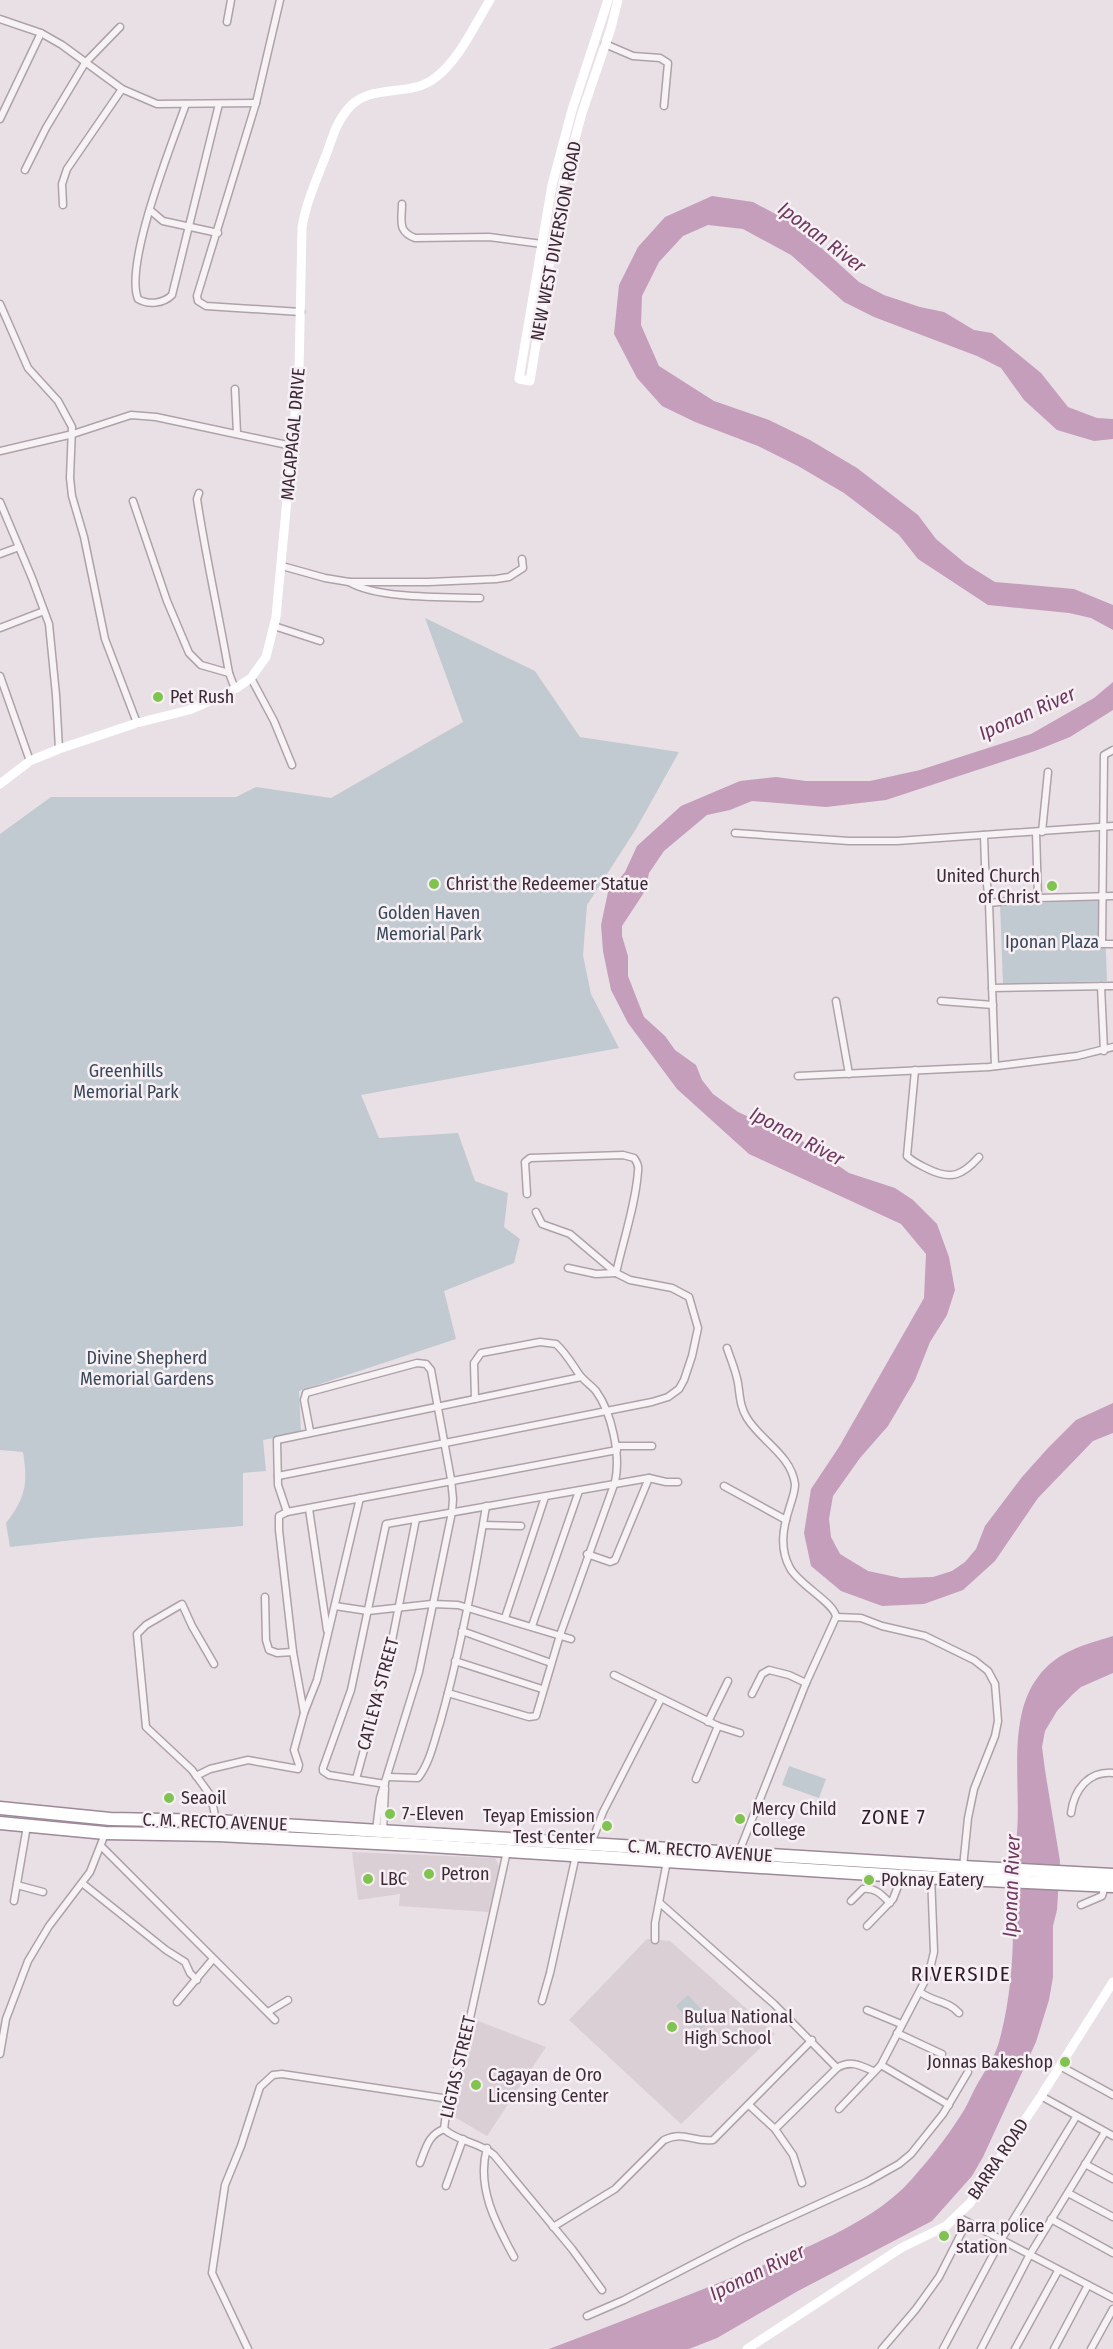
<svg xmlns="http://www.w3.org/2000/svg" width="1113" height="2349" viewBox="0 0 1113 2349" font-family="'Fira Sans Condensed',sans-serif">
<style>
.built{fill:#dacfd5}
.green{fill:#c2cad1}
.water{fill:#c59ebc}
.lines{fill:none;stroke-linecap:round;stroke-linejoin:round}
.street-casing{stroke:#aea2aa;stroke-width:9}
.highway-casing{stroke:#9d8997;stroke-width:15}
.street{stroke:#f7f3f5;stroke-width:6}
.secondary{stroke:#fff;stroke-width:9}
.highway{stroke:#fff;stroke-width:12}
.poi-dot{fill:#81c350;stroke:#f6f0f4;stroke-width:2}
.labels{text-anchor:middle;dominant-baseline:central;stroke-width:5;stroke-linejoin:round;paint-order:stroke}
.street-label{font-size:18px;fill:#3e2a37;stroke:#f6f0f4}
.poi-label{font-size:18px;fill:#3e2a37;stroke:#f6f0f4;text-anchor:start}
.park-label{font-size:18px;fill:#394859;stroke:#f6f0f4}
.water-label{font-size:20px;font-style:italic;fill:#6f385f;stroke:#f6f0f4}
.neighbourhood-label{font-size:20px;letter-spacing:1.5px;fill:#2f1c28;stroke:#f6f0f4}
.quarter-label{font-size:21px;letter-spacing:1.5px;fill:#2f1c28;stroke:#f6f0f4}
</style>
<rect width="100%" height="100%" fill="#e8e0e5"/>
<g class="built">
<polygon points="352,1852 495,1858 499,1866 489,1912 399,1906 400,1894 358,1900"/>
<polygon points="647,1939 670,1941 775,2034 681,2124 569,2020"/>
<polygon points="473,2019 546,2047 487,2136 451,2115"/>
</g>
<g class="green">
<path d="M425,618L535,671L580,737L679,752L636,829L587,905L583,955L591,994L619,1048L361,1095L379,1138L458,1133L475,1181L508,1193L504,1227L520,1239L514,1263L444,1291L456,1339L299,1391L301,1433L263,1440L266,1471L243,1473V1526L92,1538L10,1547L6,1523C26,1497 28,1483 23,1452L0,1450V834L51,797H236L256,787L331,798L463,722Z"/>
<polygon points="1104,899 1107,981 1003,984 1000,905"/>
<polygon points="789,1766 826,1779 819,1798 782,1785"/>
<polygon points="688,1995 711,2020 699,2031 676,2006"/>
</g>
<g class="water">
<polygon points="712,196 753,202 796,225 859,282 884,295 920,307 944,312 974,330 992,333 1041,373 1068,407 1097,418 1113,419 1113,439 1094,441 1057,430 1024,400 1001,368 977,356 874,317 844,302 791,255 743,229 708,225 683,236 659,262 642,296 641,325 659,366 714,401 769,420 810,440 857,468 918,515 936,539 966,564 995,582 1074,589 1113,605 1113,630 1091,618 1069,613 988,605 918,559 899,535 844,493 798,466 758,446 695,422 662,406 637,378 614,334 619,285 638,247 665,217"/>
<polygon points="1113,682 1113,710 1070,737 1035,751 886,800 826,807 752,801 730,810 707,815 664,851 649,873 645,891 622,926 622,936 628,956 628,976 644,1017 665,1036 675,1050 696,1065 702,1080 713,1094 738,1112 802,1141 849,1173 895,1188 913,1200 937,1224 949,1257 955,1290 947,1315 930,1342 915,1380 888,1426 860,1458 833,1496 829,1519 831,1537 840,1554 868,1571 901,1578 933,1577 952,1571 965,1562 976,1549 985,1526 1022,1477 1048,1448 1076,1420 1113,1403 1113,1433 1093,1441 1038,1498 995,1561 963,1590 924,1604 882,1606 841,1591 811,1566 804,1533 811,1489 839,1447 924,1298 926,1254 901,1224 749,1154 677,1089 628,1023 611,990 603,951 601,925 608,892 625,872 637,846 681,806 740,781 776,777 806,781 870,781 920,770 1031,734 1094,698"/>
<path d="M1113,1636V1673L1081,1687L1073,1694L1057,1711L1045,1731L1042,1747L1045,1770L1060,1861L1057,1910L1053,1926V1977L1049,2000L1036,2042L983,2157L972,2176L932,2221L798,2291L717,2338L689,2349H549C612,2325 674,2301 736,2276C791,2254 872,2225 911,2180C929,2160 947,2137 961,2115C969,2103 973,2090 981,2078C988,2066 995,2056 999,2042C1009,2006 1013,1966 1013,1929C1013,1909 1007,1889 1009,1868C1010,1856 1016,1845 1017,1833C1021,1785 1007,1717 1038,1677C1057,1651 1084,1645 1113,1636Z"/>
</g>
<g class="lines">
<g class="street-casing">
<g id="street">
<polyline points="280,0 256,103 197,296 198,301 206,306 301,312"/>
<polyline points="0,19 41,33 62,45 122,89 157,104 256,103"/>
<polyline points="227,22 231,0"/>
<polyline points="605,44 633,56 660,58 668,63 664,106"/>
<path d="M186,104C172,143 124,264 138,299C148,305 163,304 172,295L219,104"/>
<polyline points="0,119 41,33"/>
<polyline points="25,170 46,128 85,63 120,27"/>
<path d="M402,204C402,221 397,231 415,238L489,237L542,244"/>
<polyline points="63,205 62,184 67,169 122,89"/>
<polyline points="150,210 163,221 218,233"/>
<polyline points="0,304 28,368 58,401 72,427 70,478 72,496 84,537 105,639 137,723"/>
<polyline points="235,389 237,434"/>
<polyline points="0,451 73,434 131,415 156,417 292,446"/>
<path d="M199,493L197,499C206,558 219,615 229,673"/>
<polyline points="133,501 167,601 189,653 201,665 229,673 235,689"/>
<polyline points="0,502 32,578 49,624 56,695 59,749"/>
<polyline points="0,554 19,547"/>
<polyline points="282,566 325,578 349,582 429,582 496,579 509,577 523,568 522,559"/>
<path d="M349,582C377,599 445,597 480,598"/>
<polyline points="274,626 320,641"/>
<polyline points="0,628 44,611"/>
<polyline points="0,676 30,761"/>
<polyline points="251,678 274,721 292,765"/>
<polyline points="1113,750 1104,755 1102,944 1113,944"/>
<polyline points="1036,832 1038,898"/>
<polyline points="1042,832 1048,772"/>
<polyline points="735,833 849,841 897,841 1113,826"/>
<polyline points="984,835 985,865 989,903 995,1066"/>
<polyline points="989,903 1038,898 1113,896"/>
<polyline points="1101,986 1104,1051"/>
<polyline points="992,988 1113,986"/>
<polyline points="836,1001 849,1074"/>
<polyline points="941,1001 993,1005"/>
<path d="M915,1070L907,1156C913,1162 920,1165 928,1169C951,1180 962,1176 979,1157"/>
<polyline points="798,1076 989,1067 1077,1056 1113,1047"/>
<path d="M527,1194L525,1162L530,1158L623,1155L634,1158C637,1162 639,1166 638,1171C636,1203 623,1241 616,1273L596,1274L568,1268"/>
<path d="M727,1348C731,1360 736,1371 738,1383C740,1396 740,1407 747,1418C761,1441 791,1455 795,1484C795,1492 792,1499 790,1506C783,1527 779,1548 790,1568C799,1585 835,1603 836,1617L806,1683L739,1852"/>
<polyline points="310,1431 304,1400 306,1393 417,1363 426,1364 431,1370 451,1479 453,1499 452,1512 419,1672 380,1798 376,1830"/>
<polyline points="616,1446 652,1446"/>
<polyline points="278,1476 652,1402 668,1397 679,1389 684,1380 692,1356 698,1328 689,1297 672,1288 630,1280 616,1273 570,1234 542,1224 536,1212"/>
<polyline points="649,1478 666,1482 678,1482"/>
<polyline points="724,1486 786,1520"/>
<polyline points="309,1509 327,1630"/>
<polyline points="287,1512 278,1485 277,1440 581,1377"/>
<polyline points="483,1525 521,1526"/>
<polyline points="265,1597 266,1640 269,1650 277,1653 293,1652"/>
<polyline points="335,1606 368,1611 432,1604 458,1605 571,1639"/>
<polyline points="836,1617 861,1618 882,1626 925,1636 974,1660 988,1671 995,1684 998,1721 995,1736 974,1789 968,1818 963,1867"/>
<polyline points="505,1618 545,1497"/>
<polyline points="532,1626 579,1491"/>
<polyline points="462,1631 551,1663"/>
<polyline points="455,1661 542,1689"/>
<polyline points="214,1664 192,1626 182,1604 146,1625 137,1634 146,1727 192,1770 211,1796 219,1835"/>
<polyline points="614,1675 718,1726 740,1733"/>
<path d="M448,1693L529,1717L536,1716L560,1635L615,1482C621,1456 612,1413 596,1391C591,1385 584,1381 579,1374C572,1364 566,1353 556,1344L540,1342L481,1353L474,1363L475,1399"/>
<polyline points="752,1694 762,1674 769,1670 789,1675 806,1683"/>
<polyline points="304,1713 293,1652 279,1530 279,1516 287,1512 617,1450"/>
<polyline points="708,1722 728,1681"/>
<polyline points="196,1776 210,1769 248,1760 298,1769 299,1765 294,1750 304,1713 317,1680 360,1498"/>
<path d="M388,1777L418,1778C430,1763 434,1741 440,1723C460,1652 474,1579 486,1506"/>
<polyline points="356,1779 387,1666 416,1519"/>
<polyline points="696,1779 718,1726"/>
<polyline points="385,1784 329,1775 323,1771 323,1768 351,1690 386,1524 649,1478 615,1560 610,1562 587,1554"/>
<path d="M1071,1813C1074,1790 1088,1771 1113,1773"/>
<polyline points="383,1831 385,1788"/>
<polyline points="591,1844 603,1812 661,1699"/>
<polyline points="101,1846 275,2020"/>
<polyline points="82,1883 166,1950 185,1962 190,1973 197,1980"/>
<polyline points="17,1885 43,1892"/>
<polyline points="14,1901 27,1826"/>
<path d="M851,1901L863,1889C875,1887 882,1895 890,1903"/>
<path d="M660,1903L774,2004L837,2068C850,2060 860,2065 873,2071"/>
<polyline points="1081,1905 1102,1896 1105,1886"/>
<polyline points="867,1926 893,1899 902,1876"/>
<polyline points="655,1940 655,1923 667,1861"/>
<path d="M920,1992C933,2002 949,2001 959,2013"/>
<polyline points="542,2001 550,1973 576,1855"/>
<polyline points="177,2002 213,1959"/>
<polyline points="867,2010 901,2024"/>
<polyline points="268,2012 288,2000"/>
<polyline points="897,2033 942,2054"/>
<polyline points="0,2054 6,2019 28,1961 49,1926 90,1872 105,1834"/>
<polyline points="881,2065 949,2105"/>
<polyline points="1060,2066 1113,2095"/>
<polyline points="1041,2096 1113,2136"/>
<polyline points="749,2105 775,2129 793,2155 802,2183"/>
<polyline points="839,2109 881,2065 929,1973 934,1952 931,1875"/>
<polyline points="444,2129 447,2106 468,2027 507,1851"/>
<path d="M444,2129C458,2142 480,2142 494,2155L572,2249L602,2290"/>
<polyline points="775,2129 837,2068"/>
<path d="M487,2148C476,2187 496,2224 514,2257"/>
<path d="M420,2163C426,2148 428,2135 444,2129"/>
<polyline points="1085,2164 1113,2179"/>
<polyline points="446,2186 463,2139"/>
<polyline points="1068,2193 1113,2217"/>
<polyline points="958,2217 1113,2298"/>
<polyline points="1051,2219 1113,2253"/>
<path d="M553,2227L615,2189L664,2140C684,2130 693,2143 713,2140L812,2040"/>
<polyline points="587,2316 624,2300 742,2239 867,2182 899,2164 911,2154 943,2114 968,2072"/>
<polyline points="248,2349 212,2273 225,2185 241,2146 260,2087 273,2075 282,2074 449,2099"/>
<polyline points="882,2349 916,2309 939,2277 967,2222"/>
<polyline points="943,2349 1001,2240 1076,2117"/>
<polyline points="981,2349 1029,2256 1105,2132"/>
<polyline points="1015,2349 1058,2271"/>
<polyline points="1054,2349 1088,2285"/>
<polyline points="1091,2349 1113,2309"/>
</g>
</g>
<g class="highway-casing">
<g id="highway">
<polyline points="0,1808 110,1819 217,1821 963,1867 1113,1875"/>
<polyline points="0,1823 105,1833 219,1835 415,1845 902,1876 1113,1886"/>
</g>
</g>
<use href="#street" class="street"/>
<g class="secondary">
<polyline points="608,0 572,110 552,185 519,379 530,381 562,187 582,113 611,28 618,0"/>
<path d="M0,784L30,761L59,749L137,723L189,710L203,704L235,689L251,678L266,657L276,617L299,371L302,228C306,202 317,179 326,155C332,139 336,123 347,110C353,102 360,98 369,95C391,88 416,93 435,78C459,60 474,26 490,0"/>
<polyline points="747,2349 901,2248 946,2226 970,2203 1041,2096 1113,1982"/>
</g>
<use href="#highway" class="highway"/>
</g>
<g class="poi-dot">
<circle cx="158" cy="697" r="6"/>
<circle cx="434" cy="884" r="6"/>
<circle cx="1052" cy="886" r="6"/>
<circle cx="169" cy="1798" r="6"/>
<circle cx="390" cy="1814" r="6"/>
<circle cx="740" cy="1819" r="6"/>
<circle cx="607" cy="1826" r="6"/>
<circle cx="429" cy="1874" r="6"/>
<circle cx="368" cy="1879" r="6"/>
<circle cx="869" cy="1880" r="6"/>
<circle cx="672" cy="2027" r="6"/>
<circle cx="1065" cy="2062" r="6"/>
<circle cx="476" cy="2085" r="6"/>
<circle cx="944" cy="2236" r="6"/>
</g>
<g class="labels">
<g class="street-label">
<text transform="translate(556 241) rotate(-79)">NEW WEST DIVERSION ROAD</text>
<text transform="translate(293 434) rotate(-85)">MACAPAGAL DRIVE</text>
<text transform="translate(378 1694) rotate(-75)">CATLEYA STREET</text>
<text transform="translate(215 1822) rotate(2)">C. M. RECTO AVENUE</text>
<text transform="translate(700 1851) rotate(4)">C. M. RECTO AVENUE</text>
<text transform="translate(458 2067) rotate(-77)">LIGTAS STREET</text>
<text transform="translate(998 2159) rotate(-56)">BARRA ROAD</text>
</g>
<g class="poi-label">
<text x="170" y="697">Pet Rush</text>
<text x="1040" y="876" text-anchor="end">United Church<tspan x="1040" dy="21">of Christ</tspan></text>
<text x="446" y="884">Christ the Redeemer Statue</text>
<text x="181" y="1798">Seaoil</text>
<text x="752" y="1809">Mercy Child<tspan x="752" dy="21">College</tspan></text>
<text x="402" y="1814">7-Eleven</text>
<text x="595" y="1816" text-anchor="end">Teyap Emission<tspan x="595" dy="21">Test Center</tspan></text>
<text x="441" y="1874">Petron</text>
<text x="380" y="1879">LBC</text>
<text x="881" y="1880">Poknay Eatery</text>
<text x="684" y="2017">Bulua National<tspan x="684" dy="21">High School</tspan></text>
<text x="1053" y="2062" text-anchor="end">Jonnas Bakeshop</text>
<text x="488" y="2075">Cagayan de Oro<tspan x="488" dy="21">Licensing Center</tspan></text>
<text x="956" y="2226">Barra police<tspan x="956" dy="21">station</tspan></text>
</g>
<g class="park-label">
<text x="429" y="913">Golden Haven<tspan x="429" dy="21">Memorial Park</tspan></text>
<text x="1052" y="942">Iponan Plaza</text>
<text x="126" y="1071">Greenhills<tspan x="126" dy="21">Memorial Park</tspan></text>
<text x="147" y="1358">Divine Shepherd<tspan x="147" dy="21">Memorial Gardens</tspan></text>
</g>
<g class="water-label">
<text transform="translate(822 237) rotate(37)">Iponan River</text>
<text transform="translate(1027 713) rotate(-24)">Iponan River</text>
<text transform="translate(797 1136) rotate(28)">Iponan River</text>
<text transform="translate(1011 1886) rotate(-88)">Iponan River</text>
<text transform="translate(757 2272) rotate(-26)">Iponan River</text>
</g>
<g class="neighbourhood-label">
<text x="894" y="1817">ZONE 7</text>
</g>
<g class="quarter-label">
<text x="961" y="1974">RIVERSIDE</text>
</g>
</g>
</svg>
